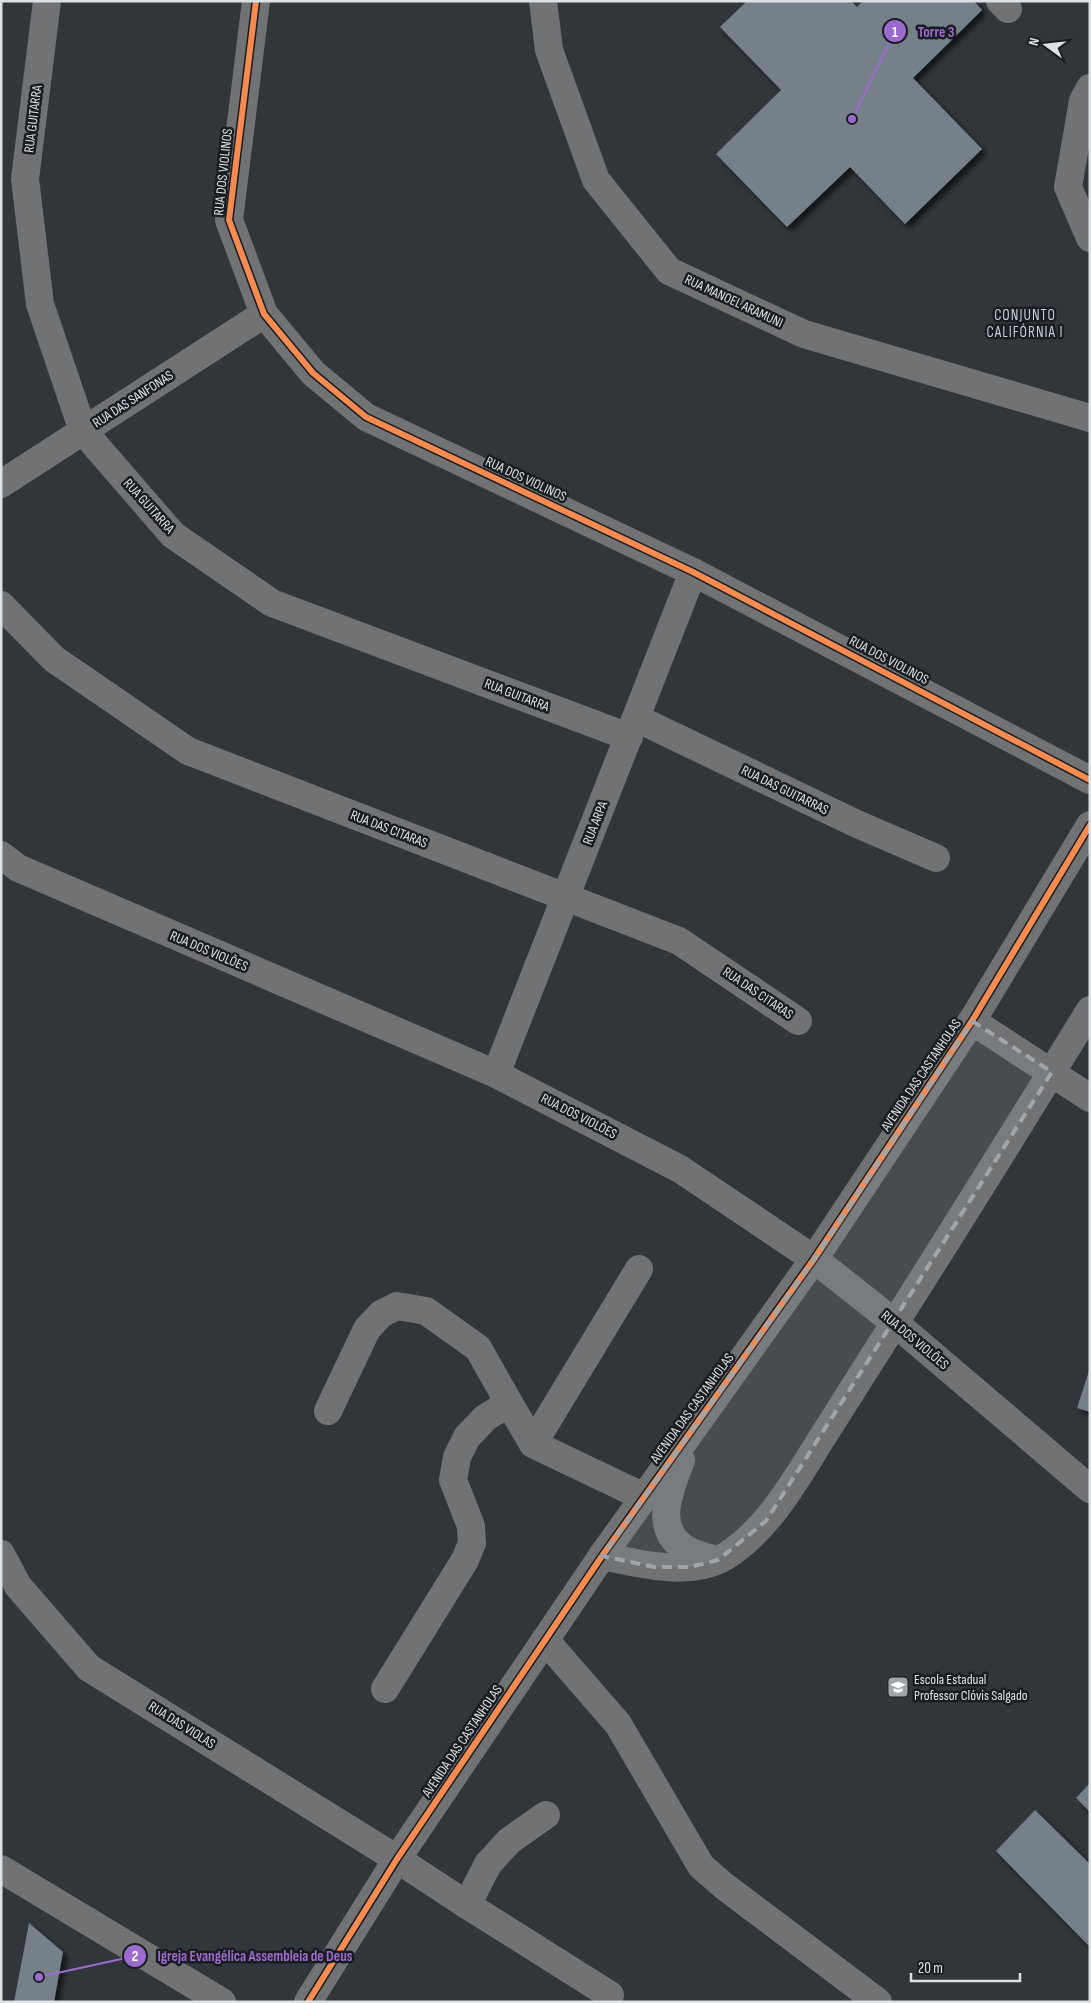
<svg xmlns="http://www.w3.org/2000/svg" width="1091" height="2003" viewBox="0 0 1091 2003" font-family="'Sofia Sans Condensed',sans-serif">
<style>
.building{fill:#74808a;filter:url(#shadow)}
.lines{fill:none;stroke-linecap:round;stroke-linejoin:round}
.minor{stroke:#707274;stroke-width:28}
.cycleway-casing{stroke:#191d21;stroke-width:9}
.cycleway{stroke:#f68b52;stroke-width:6}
.marked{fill:#a0a5aa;fill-opacity:0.2;stroke:#a0a5aa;stroke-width:4;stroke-dasharray:10 6;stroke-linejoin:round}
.labels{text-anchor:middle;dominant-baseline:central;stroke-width:5;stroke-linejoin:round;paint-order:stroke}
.street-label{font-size:14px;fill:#dce1e6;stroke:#191d21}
.poi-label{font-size:14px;fill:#dce1e6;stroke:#191d21;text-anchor:start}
.neighbourhood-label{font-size:15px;letter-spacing:1px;fill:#c3ced8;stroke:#191d21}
.leader{fill:none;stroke:#9d6bcd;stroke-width:2}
.callout-dot{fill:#9d6bcd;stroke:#191d21;stroke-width:2}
.mark-label{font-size:15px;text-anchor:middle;font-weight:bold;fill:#fff}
.callout-label{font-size:15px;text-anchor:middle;font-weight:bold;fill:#9d6bcd;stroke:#191d21;stroke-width:5;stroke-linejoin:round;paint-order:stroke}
</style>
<defs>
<filter id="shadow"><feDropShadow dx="4.5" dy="4.5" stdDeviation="2.5" flood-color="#0009"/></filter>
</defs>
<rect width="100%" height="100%" fill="#31363a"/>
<g class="building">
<polygon points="747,1 851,1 857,7 863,1 974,1 982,10 913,78 982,149 905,224 850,167 787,227 716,154 781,90 720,27"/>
<polygon points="1090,1368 1090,1412 1077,1408"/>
<polygon points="1090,1783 1090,1812 1076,1798"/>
<polygon points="1035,1810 1090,1864 1090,1947 996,1851"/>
<polygon points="29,1923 63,1952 54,2002 14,2002"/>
</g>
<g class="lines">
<g class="minor">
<polyline points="47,1 25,179 40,304 83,431 173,535 272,603 629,737"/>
<polyline points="256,1 229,220 264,314 313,373 366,417 693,572 1090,780"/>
<polyline points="543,1 549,50 596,180 669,271 804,334 1090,418"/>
<polyline points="1000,1 1008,9"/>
<polyline points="1090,88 1083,101 1068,187 1090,238"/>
<polyline points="1,484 264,314"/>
<polyline points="1,605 54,659 188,751 679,941 798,1021"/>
<polyline points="636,718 857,824 936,858"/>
<polyline points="1,855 18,868 496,1074 680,1169 814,1259 895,1323 1090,1489"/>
<polyline points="972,1021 1090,1098"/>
<polyline points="496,1074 693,572"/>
<polyline points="328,1411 367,1329 381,1314 397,1306 426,1311 478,1348 509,1403"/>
<polyline points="533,1444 639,1269"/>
<path d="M681,1460C671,1488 652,1527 684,1548C694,1555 707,1557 717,1560"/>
<polyline points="1,1554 18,1586 89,1668 397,1859 467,1905 610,1995"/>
<path d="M602,1556C636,1563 686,1576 719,1560C764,1536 794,1483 820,1441C839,1411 858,1381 877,1351C949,1238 1020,1124 1090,1010"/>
<polyline points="545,1640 618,1724 701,1866 724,1886 878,2002"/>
<polyline points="385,1689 465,1560 472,1543 471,1526 453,1480 457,1457 467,1437 485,1418 509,1403 533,1444 644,1497"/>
<polyline points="1,1869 222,2002"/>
<polyline points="467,1905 488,1864 509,1841 546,1815"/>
<polyline points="308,2002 397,1859 602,1556 814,1259 972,1021 1090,825"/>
</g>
<g class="cycleway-casing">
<g id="cycleway">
<polyline points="256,1 229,220 264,314 313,373 366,417 693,572 1090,780"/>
<polyline points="308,2002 397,1859 602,1556 814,1259 972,1021 1090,825"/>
</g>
</g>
<use href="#cycleway" class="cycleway"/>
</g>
<path class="marked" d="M972,1021L1052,1072L766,1521L718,1560L690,1567H654L602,1556L814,1259Z"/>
<defs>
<g id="school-square" transform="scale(1.125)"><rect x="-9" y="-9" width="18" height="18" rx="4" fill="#a0a5aa" stroke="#191d21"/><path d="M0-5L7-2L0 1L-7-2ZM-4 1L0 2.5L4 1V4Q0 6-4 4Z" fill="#fff"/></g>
</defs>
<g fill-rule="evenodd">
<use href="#school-square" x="898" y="1687"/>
</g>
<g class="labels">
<g class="street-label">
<text transform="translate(33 119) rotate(-83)">RUA GUITARRA</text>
<text transform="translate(223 172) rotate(-84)">RUA DOS VIOLINOS</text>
<text transform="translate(734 301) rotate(25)">RUA MANOEL ARAMUNI</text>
<text transform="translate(133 399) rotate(-33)">RUA DAS SANFONAS</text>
<text transform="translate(526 479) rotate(25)">RUA DOS VIOLINOS</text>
<text transform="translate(149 506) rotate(48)">RUA GUITARRA</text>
<text transform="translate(889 660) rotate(28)">RUA DOS VIOLINOS</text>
<text transform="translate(517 695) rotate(21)">RUA GUITARRA</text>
<text transform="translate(785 790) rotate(26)">RUA DAS GUITARRAS</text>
<text transform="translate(595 823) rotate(-69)">RUA ARPA</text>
<text transform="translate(389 829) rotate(21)">RUA DAS CITARAS</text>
<text transform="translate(209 951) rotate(23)">RUA DOS VIOLÕES</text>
<text transform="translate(758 993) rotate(34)">RUA DAS CITARAS</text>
<text transform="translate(921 1075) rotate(-56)">AVENIDA DAS CASTANHOLAS</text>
<text transform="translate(579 1116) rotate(27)">RUA DOS VIOLÕES</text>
<text transform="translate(915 1340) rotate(40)">RUA DOS VIOLÕES</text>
<text transform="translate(692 1408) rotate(-54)">AVENIDA DAS CASTANHOLAS</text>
<text transform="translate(182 1725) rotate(32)">RUA DAS VIOLAS</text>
<text transform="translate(462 1741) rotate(-56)">AVENIDA DAS CASTANHOLAS</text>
</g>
<g class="poi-label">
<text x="914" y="1679">Escola Estadual<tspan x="914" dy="16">Professor Clóvis Salgado</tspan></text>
</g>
<g class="neighbourhood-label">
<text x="1025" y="315">CONJUNTO<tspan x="1025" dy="17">CALIFÓRNIA I</tspan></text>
</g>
</g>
<path class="leader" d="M852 119L895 31M39 1977L135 1956"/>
<g class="callout-dot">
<circle cx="852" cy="119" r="5"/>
<circle cx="39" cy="1977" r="5"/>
<circle cx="895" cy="31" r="12"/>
<circle cx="135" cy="1956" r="12"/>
</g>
<g class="mark-label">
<text x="895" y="37">1</text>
<text x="135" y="1961">2</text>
</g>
<g class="callout-label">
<text x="936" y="37">Torre 3</text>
<text x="255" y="1961">Igreja Evangélica Assembleia de Deus</text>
</g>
<rect width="1091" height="2003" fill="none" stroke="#dce1e6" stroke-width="5"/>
<g transform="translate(1046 45) rotate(285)" stroke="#191d21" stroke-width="4" paint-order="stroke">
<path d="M0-4L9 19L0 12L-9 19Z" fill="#dce1e6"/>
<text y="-8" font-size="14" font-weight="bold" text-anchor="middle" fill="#dce1e6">N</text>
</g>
<path d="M911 1973v8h109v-8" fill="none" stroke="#dce1e6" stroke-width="2.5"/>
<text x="918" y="1973" font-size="15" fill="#dce1e6" stroke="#191d21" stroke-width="4" paint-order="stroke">20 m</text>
</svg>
